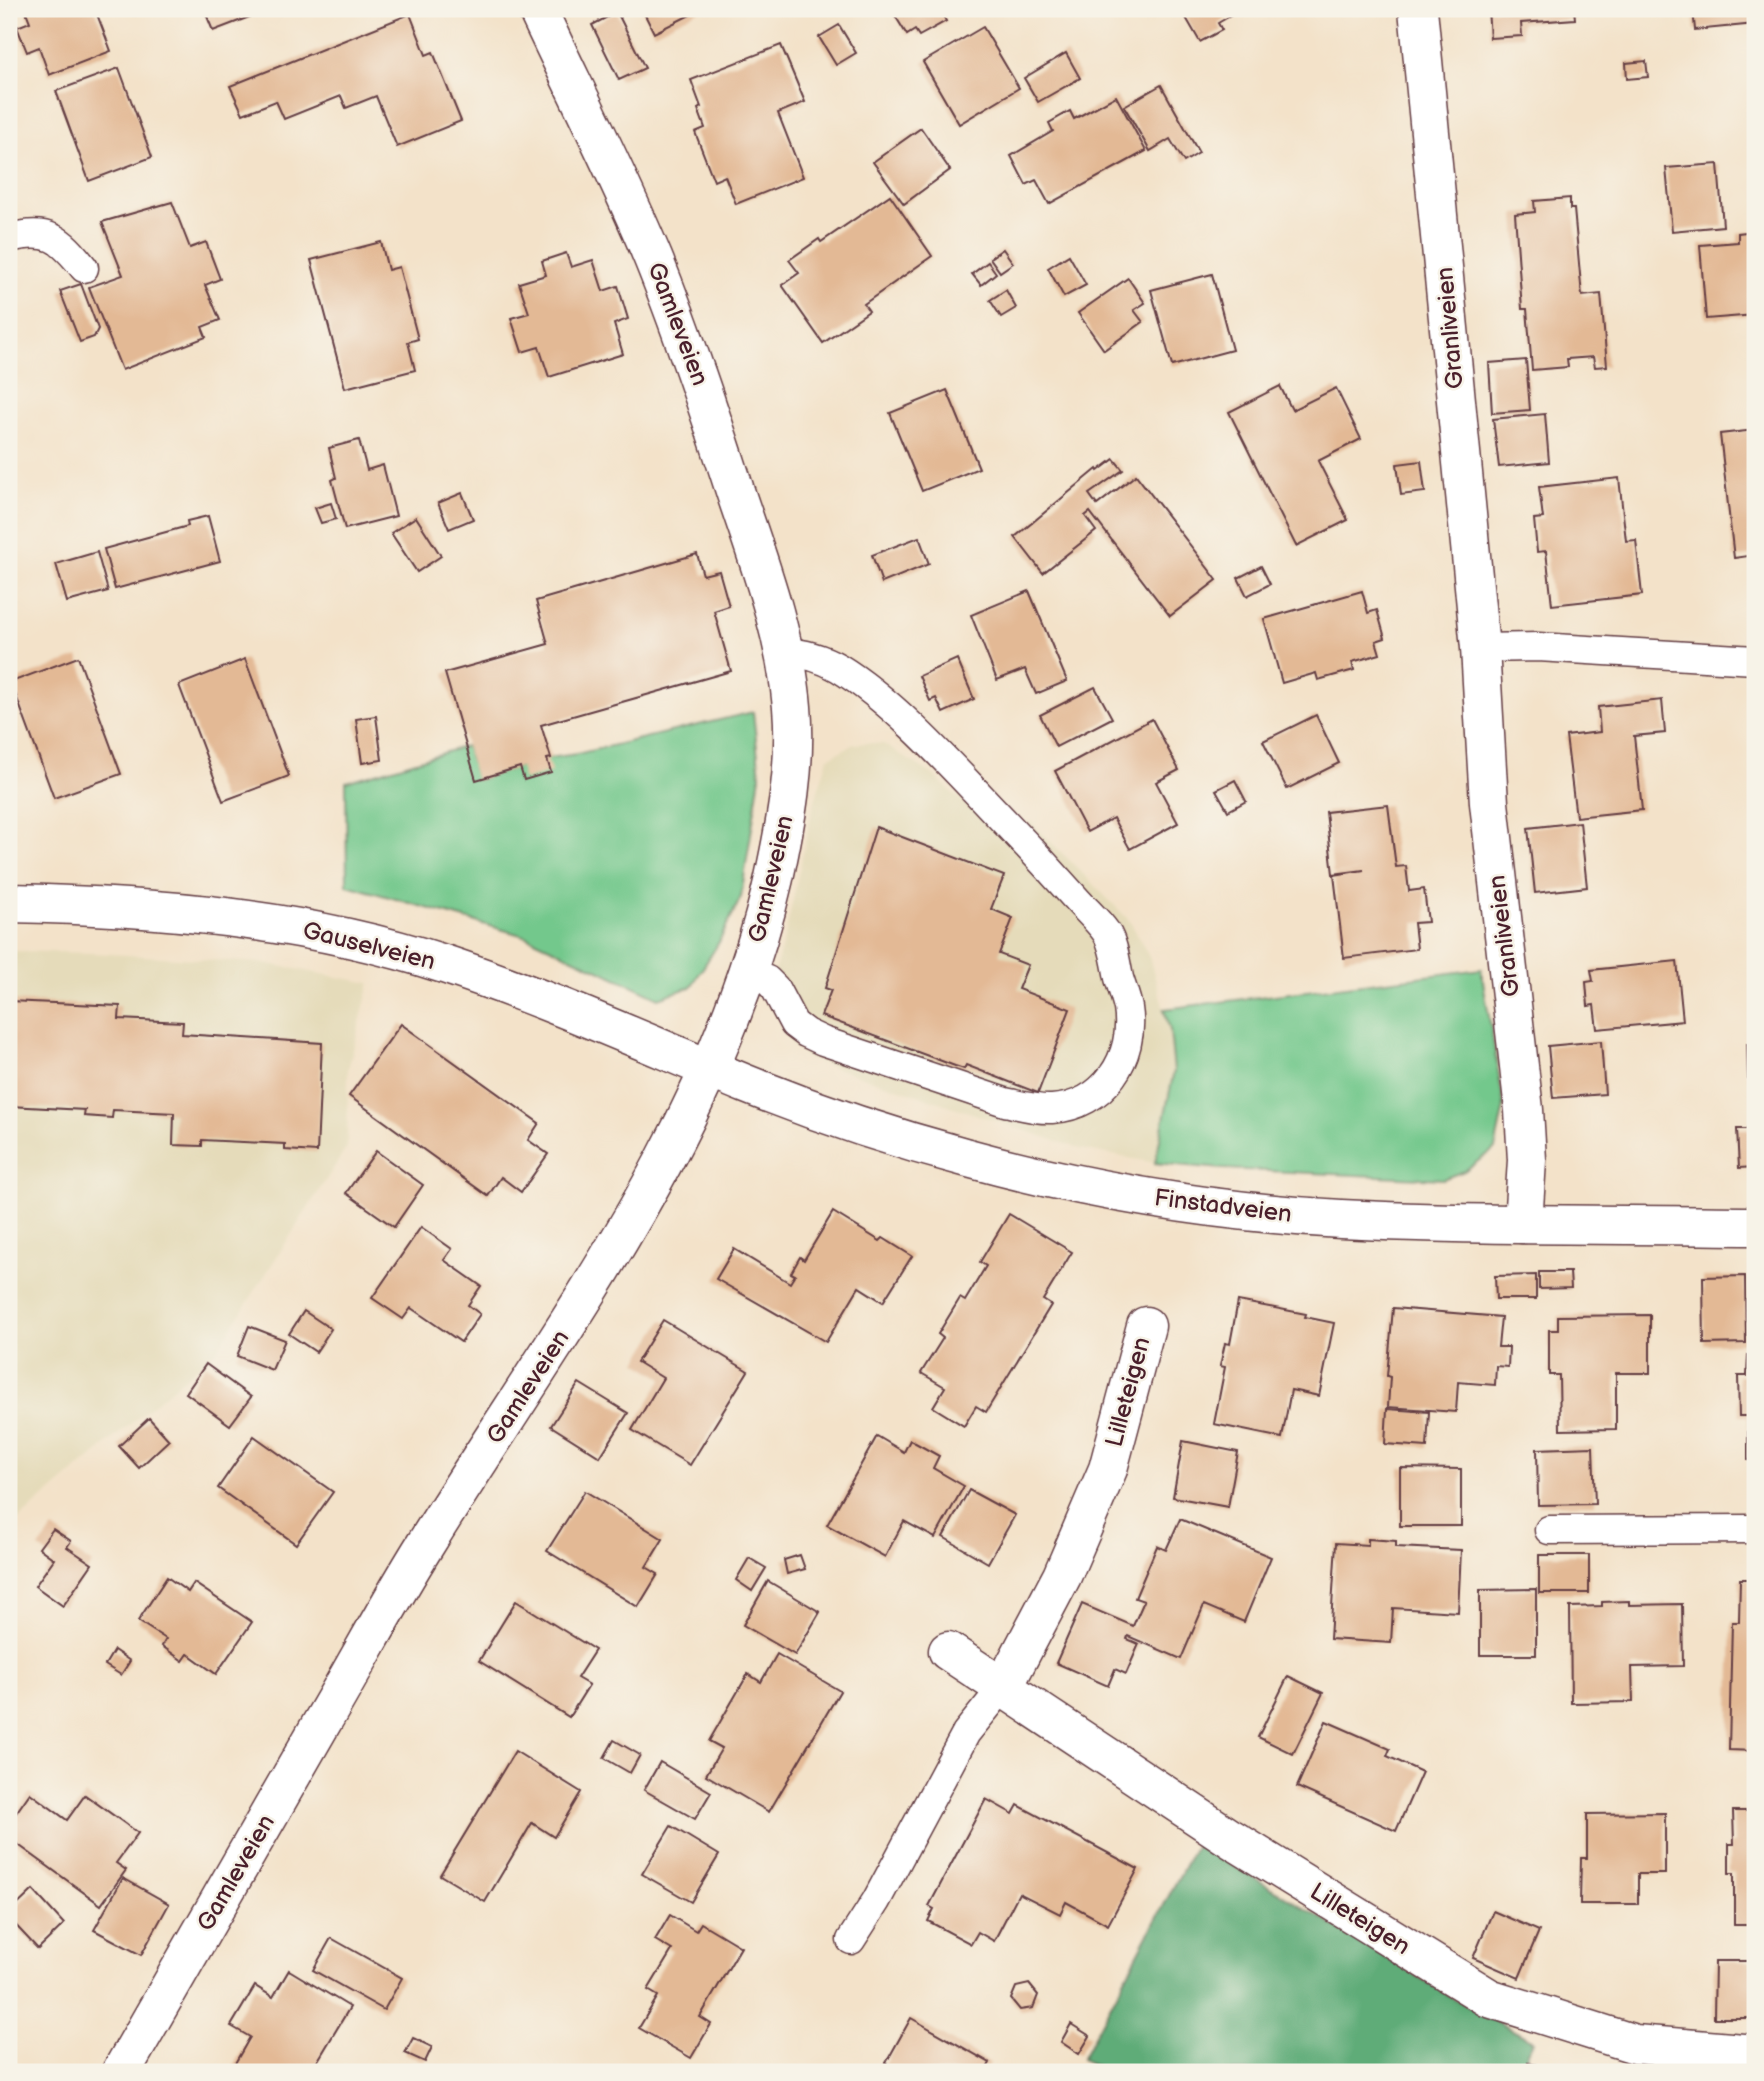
<svg xmlns="http://www.w3.org/2000/svg" width="1764" height="2081" viewBox="0 0 1764 2081" font-family="'Balsamiq Sans',sans-serif">
<style>
.built{fill:#e5dbba}
.green{fill:#73c88c;stroke:#5e745c;stroke-width:2}
.forest{fill:#5eac78;stroke:#546652;stroke-width:2}
.building{fill:#e3b995}
.lines{fill:none;stroke-linecap:round;stroke-linejoin:round}
.service-casing{stroke:#633c43;stroke-width:31}
.minor-casing{stroke:#633c43;stroke-width:41}
.service{stroke:#fff;stroke-width:28}
.minor{stroke:#fff;stroke-width:38}
.labels{text-anchor:middle;dominant-baseline:central;stroke-width:5;stroke-linejoin:round;paint-order:stroke}
.street-label{font-size:24px;fill:#4a1f2b;stroke:#f7f3e8}
</style>
<rect width="100%" height="100%" fill="#f7f3e8"/>
<filter id="ink" filterUnits="userSpaceOnUse"><feTurbulence type="fractalNoise" baseFrequency=".0143" numOctaves="2"/><feDisplacementMap in="SourceGraphic" scale="14" xChannelSelector="R" yChannelSelector="G"/><feConvolveMatrix kernelMatrix="1 2 1 2 8 2 1 2 1" color-interpolation-filters="sRGB"/></filter>
<filter id="wash" filterUnits="userSpaceOnUse"><feTurbulence type="fractalNoise" baseFrequency=".00686" numOctaves="4" result="noise"/><feDisplacementMap in="SourceGraphic" scale="28" xChannelSelector="R" yChannelSelector="G"/><feGaussianBlur stdDeviation="1.57" result="paint"/><feColorMatrix in="noise" values="0 0 0 0 0 0 0 0 0 0 0 0 0 0 0 0 0 1.4 0 .05"/><feComposite in="paint" operator="in"/></filter>
<g filter="url(#wash)">
<rect width="100%" height="100%" fill="#f3e2c9"/>
<g class="built">
<polygon points="868,743 883,744 932,774 1009,844 1030,821 1130,921 1149,957 1170,1030 1174,1071 1155,1163 1081,1149 809,1059 792,1045 786,1035 774,972 785,936 813,807 828,758 854,744"/>
<polygon points="9,951 92,953 263,963 370,983 348,1069 347,1147 217,1350 13,1524 9,1513"/>
</g>
<g class="green">
<polygon points="753,712 760,776 741,897 719,942 691,987 659,998 528,937 347,885 346,782 466,746 477,780 548,758 577,754"/>
<polygon points="1481,969 1504,1106 1495,1149 1464,1171 1443,1179 1223,1169 1155,1163 1174,1071 1170,1030 1164,1009"/>
</g>
<polygon class="forest" points="1197,1843 1455,1999 1533,2041 1519,2072 1108,2072 1082,2059"/>
<g id="blocks">
<g class="building">
<polygon points="25,9 95,9 111,51 49,75 39,47 27,52 17,27 30,22"/>
<polygon points="204,9 270,9 213,31"/>
<polygon points="642,9 702,9 654,33"/>
<polygon points="891,9 951,9 942,14 946,21 919,36 915,30 907,35"/>
<polygon points="1181,9 1242,9 1218,23 1222,30 1200,42"/>
<polygon points="1488,9 1574,9 1575,19 1521,23 1522,36 1490,38"/>
<polygon points="1693,9 1755,9 1755,24 1695,30"/>
<polygon points="617,12 645,68 619,80 592,25"/>
<polygon points="410,14 426,55 433,52 461,121 397,147 376,96 346,108 341,96 284,119 276,101 243,114 230,86"/>
<polygon points="839,25 856,53 836,65 819,37"/>
<polygon points="983,27 1019,88 959,124 923,62"/>
<polygon points="781,45 805,102 778,113 803,177 736,204 725,176 714,181 695,132 705,128 698,109 701,107 691,80"/>
<polygon points="1066,53 1080,78 1038,102 1024,78"/>
<polygon points="1646,61 1648,77 1627,79 1626,63"/>
<polygon points="119,68 152,157 89,181 56,91"/>
<polygon points="1161,85 1199,153 1184,162 1170,139 1150,151 1124,106"/>
<polygon points="1116,96 1146,151 1049,204 1036,180 1026,185 1011,156 1053,131 1049,123 1070,111 1074,119"/>
<polygon points="921,128 950,170 904,204 873,162"/>
<polygon points="1718,164 1723,226 1672,231 1666,168"/>
<polygon points="890,195 932,256 864,304 869,311 823,343 782,285 799,273 789,260 819,239 821,242"/>
<polygon points="1570,198 1570,209 1574,209 1582,296 1601,294 1607,366 1595,367 1593,357 1567,359 1568,367 1532,370 1527,309 1522,309 1515,214 1535,212 1534,201"/>
<polygon points="172,202 190,248 206,242 220,279 205,285 220,320 202,327 206,337 122,370 89,287 123,275 102,222"/>
<polygon points="1755,231 1755,315 1706,319 1700,245 1738,242 1738,233"/>
<polygon points="381,242 388,270 399,267 418,339 408,342 415,370 345,388 311,260"/>
<polygon points="1003,249 1013,263 1000,272 990,258"/>
<polygon points="566,253 571,267 593,260 603,291 618,286 628,319 614,324 623,354 549,377 539,347 522,352 511,318 529,313 519,283 546,275 542,261"/>
<polygon points="1069,255 1086,285 1064,297 1048,268"/>
<polygon points="988,262 996,273 981,285 972,274"/>
<polygon points="1212,274 1232,350 1172,366 1151,290"/>
<polygon points="1128,278 1145,303 1134,310 1143,322 1104,350 1078,313"/>
<polygon points="81,284 98,329 94,337 80,342 60,291"/>
<polygon points="1006,290 1016,308 1001,317 990,300"/>
<polygon points="1526,360 1530,410 1492,413 1489,363"/>
<polygon points="1280,386 1292,410 1336,388 1361,439 1318,461 1348,520 1296,546 1229,412"/>
<polygon points="947,390 979,468 922,491 890,413"/>
<polygon points="1545,414 1549,462 1499,467 1493,419"/>
<polygon points="1755,430 1755,555 1734,558 1720,434"/>
<polygon points="359,440 367,470 383,465 396,516 345,529 332,480 336,478 329,448"/>
<polygon points="1114,459 1123,470 1089,494 1097,505 1136,475 1217,580 1170,616 1090,512 1085,516 1096,531 1043,573 1015,537 1097,469 1098,471"/>
<polygon points="1421,461 1425,492 1401,495 1397,464"/>
<polygon points="1619,478 1626,541 1636,540 1642,595 1552,605 1546,551 1537,552 1534,519 1543,518 1539,487"/>
<polygon points="462,493 473,519 449,529 438,503"/>
<polygon points="331,503 336,519 321,523 315,508"/>
<polygon points="208,516 220,561 115,589 104,549 188,526 187,521"/>
<polygon points="416,517 441,556 417,572 391,533"/>
<polygon points="919,537 929,564 882,583 872,555"/>
<polygon points="97,552 108,591 67,602 56,564"/>
<polygon points="697,554 703,575 719,571 729,606 714,611 731,671 541,725 551,758 547,759 551,772 524,780 520,767 476,780 445,673 548,644 536,601"/>
<polygon points="1261,566 1270,584 1247,596 1238,578"/>
<polygon points="1029,591 1067,681 1036,694 1025,669 997,680 971,615"/>
<polygon points="1362,591 1368,613 1377,610 1385,638 1376,641 1380,654 1352,662 1354,670 1318,680 1316,673 1282,683 1264,619"/>
<polygon points="78,657 121,774 54,798 11,682"/>
<polygon points="245,659 289,776 223,801 179,685"/>
<polygon points="957,659 974,699 943,713 936,698 930,701 919,676"/>
<polygon points="1095,687 1112,718 1056,747 1040,715"/>
<polygon points="1662,700 1665,733 1634,736 1642,810 1576,817 1566,736 1600,732 1598,707"/>
<polygon points="1316,715 1339,763 1287,789 1263,741"/>
<polygon points="376,716 382,760 362,763 356,719"/>
<polygon points="1152,719 1179,770 1156,782 1178,823 1130,849 1113,818 1087,832 1055,771"/>
<polygon points="1235,780 1246,801 1228,811 1216,790"/>
<polygon points="1388,805 1396,867 1406,866 1409,891 1424,889 1428,922 1414,923 1417,949 1344,958 1334,875 1364,870 1333,874 1326,812"/>
<polygon points="1580,822 1587,887 1535,893 1528,828"/>
<polygon points="876,827 1004,876 991,909 1013,918 999,954 1028,965 1018,989 1070,1009 1038,1093 966,1065 964,1069 955,1066 821,1016 831,990 825,988"/>
<polygon points="1677,961 1683,1021 1597,1029 1594,1005 1588,1006 1586,982 1593,981 1591,970"/>
<polygon points="9,1001 120,1006 119,1019 183,1022 182,1034 322,1043 317,1152 285,1150 285,1144 202,1140 202,1146 173,1145 174,1113 113,1110 112,1118 84,1116 85,1110 9,1106"/>
<polygon points="401,1024 539,1123 528,1140 548,1154 521,1192 501,1177 488,1196 349,1096"/>
<polygon points="1601,1041 1605,1094 1553,1098 1548,1046"/>
<polygon points="1747,1044 1755,1044 1755,1078 1748,1078"/>
<polygon points="1737,1129 1755,1129 1755,1167 1739,1168"/>
<polygon points="376,1151 423,1185 394,1227 346,1193"/>
<polygon points="833,1212 880,1241 883,1238 912,1256 883,1302 859,1287 826,1342 716,1279 734,1249 790,1283 795,1275 791,1273 800,1257 804,1260"/>
<polygon points="1009,1214 1072,1252 1043,1300 1051,1305 986,1412 976,1406 964,1426 933,1407 945,1387 921,1373 943,1338 938,1334 960,1298 965,1301 986,1266 980,1262"/>
<polygon points="421,1227 452,1249 444,1260 481,1286 468,1305 480,1314 461,1342 411,1308 403,1319 372,1298"/>
<polygon points="1539,1272 1570,1272 1571,1288 1539,1289"/>
<polygon points="1536,1275 1536,1299 1496,1299 1495,1276"/>
<polygon points="1745,1276 1746,1343 1704,1344 1703,1277"/>
<polygon points="1238,1301 1306,1314 1305,1317 1334,1323 1319,1396 1291,1390 1282,1438 1214,1424 1225,1367 1220,1366 1225,1343 1230,1344"/>
<polygon points="1393,1308 1501,1317 1498,1347 1509,1347 1508,1367 1496,1366 1495,1385 1458,1382 1456,1412 1388,1407 1390,1377 1387,1376"/>
<polygon points="304,1311 331,1329 316,1352 289,1334"/>
<polygon points="1650,1315 1650,1373 1616,1373 1616,1429 1560,1430 1559,1375 1549,1375 1549,1330 1558,1330 1558,1316"/>
<polygon points="663,1320 748,1371 690,1465 632,1430 663,1378 637,1362"/>
<polygon points="249,1326 285,1340 272,1370 237,1356"/>
<polygon points="1748,1355 1755,1355 1755,1459 1748,1460 1748,1416 1739,1416 1738,1376 1747,1376"/>
<polygon points="206,1364 251,1397 230,1425 186,1393"/>
<polygon points="579,1383 628,1413 600,1457 551,1426"/>
<polygon points="1387,1409 1429,1412 1427,1447 1385,1444"/>
<polygon points="149,1418 169,1440 139,1468 119,1446"/>
<polygon points="254,1436 333,1492 296,1544 218,1488"/>
<polygon points="877,1436 904,1452 910,1440 939,1456 933,1468 964,1486 935,1538 904,1521 885,1557 827,1525"/>
<polygon points="1183,1441 1238,1452 1228,1507 1173,1497"/>
<polygon points="1593,1447 1595,1504 1538,1505 1537,1449"/>
<polygon points="1400,1468 1461,1469 1461,1526 1400,1526"/>
<polygon points="969,1490 1015,1515 988,1563 943,1537"/>
<polygon points="585,1491 663,1539 646,1567 658,1574 638,1607 547,1551"/>
<polygon points="1180,1519 1271,1557 1244,1622 1204,1605 1181,1659 1128,1636 1127,1639 1139,1644 1126,1674 1115,1669 1108,1686 1056,1663 1082,1604 1133,1626 1144,1601 1135,1598 1157,1546 1166,1550"/>
<polygon points="53,1529 71,1541 67,1547 92,1564 63,1606 35,1586 54,1559 39,1548"/>
<polygon points="1368,1539 1396,1541 1396,1547 1461,1550 1458,1612 1393,1608 1391,1643 1330,1639 1336,1543 1368,1545"/>
<polygon points="800,1555 805,1569 787,1574 784,1560"/>
<rect x="1539" y="1555" width="50" height="38"/>
<polygon points="749,1558 766,1568 752,1591 736,1580"/>
<polygon points="167,1577 188,1592 194,1583 252,1622 216,1674 188,1654 183,1661 162,1646 166,1639 138,1621"/>
<polygon points="1740,1579 1755,1579 1755,1751 1729,1750 1732,1622 1739,1622"/>
<polygon points="768,1581 820,1612 795,1655 743,1625"/>
<polygon points="1536,1589 1536,1655 1480,1655 1480,1590"/>
<polygon points="516,1601 595,1650 577,1678 589,1685 569,1717 479,1661"/>
<polygon points="1629,1601 1629,1605 1682,1604 1683,1666 1632,1667 1633,1702 1571,1703 1570,1607 1602,1606 1602,1602"/>
<polygon points="114,1650 130,1661 121,1675 105,1665"/>
<polygon points="777,1654 840,1691 769,1812 706,1775 722,1748 709,1741 748,1674 761,1682"/>
<polygon points="1288,1676 1323,1693 1293,1754 1258,1737"/>
<polygon points="1326,1721 1390,1749 1387,1756 1422,1772 1396,1831 1297,1787"/>
<polygon points="614,1740 640,1755 630,1773 604,1758"/>
<polygon points="515,1751 581,1792 554,1837 532,1823 485,1902 440,1875"/>
<polygon points="660,1762 711,1792 695,1819 644,1790"/>
<polygon points="30,1793 67,1820 85,1795 138,1833 116,1863 126,1870 101,1905 9,1838 9,1823"/>
<polygon points="986,1799 1013,1814 1018,1805 1138,1869 1108,1925 1066,1902 1060,1914 1019,1893 994,1941 978,1932 971,1944 928,1921 934,1909 929,1906"/>
<polygon points="1733,1811 1755,1811 1755,1925 1734,1925 1734,1873 1729,1873 1729,1844 1734,1844"/>
<polygon points="1665,1813 1665,1874 1638,1874 1638,1904 1580,1904 1581,1858 1587,1858 1587,1814"/>
<polygon points="671,1826 719,1855 691,1902 642,1874"/>
<polygon points="123,1878 169,1904 141,1955 94,1930"/>
<polygon points="33,1890 64,1924 38,1949 9,1918 9,1913"/>
<polygon points="1493,1911 1539,1931 1519,1978 1473,1958"/>
<polygon points="670,1915 696,1931 701,1923 741,1947 700,2017 711,2024 691,2058 639,2028 658,1996 648,1990 672,1950 655,1940"/>
<polygon points="331,1938 402,1978 384,2010 313,1970"/>
<polygon points="1715,1961 1755,1961 1755,2018 1714,2018"/>
<polygon points="289,1970 350,2007 311,2072 230,2072 250,2037 231,2026 255,1986 273,1997"/>
<polygon points="1029,1984 1038,1995 1033,2008 1020,2010 1011,1999 1016,1987"/>
<polygon points="911,2018 990,2063 985,2072 881,2072"/>
<polygon points="1071,2024 1090,2036 1079,2054 1061,2042"/>
<polygon points="413,2038 432,2047 425,2062 405,2053"/>
<polygon points="1528,2063 1563,2071 1563,2072 1526,2072"/>
</g>
</g>
</g>
<g filter="url(#ink)">
<use href="#blocks" fill-opacity="0" stroke="#633c43" stroke-width="2"/>
<g class="lines">
<g class="service-casing">
<g id="service">
<path d="M9,238C49,228 60,238 84,268"/>
<polyline points="1480,648 1538,647 1755,660"/>
<path d="M748,973L767,980L775,988L794,1024L806,1033L823,1041L1005,1102C1020,1105 1036,1110 1052,1109C1103,1106 1136,1058 1128,1008C1126,998 1122,988 1119,978C1116,964 1114,944 1106,932C1098,921 1087,911 1078,901C1053,873 1028,846 1002,819C956,771 896,703 839,668C822,658 804,653 784,652"/>
<polyline points="1549,1530 1755,1529"/>
<polyline points="851,1940 876,1901 966,1733 1004,1686"/>
</g>
</g>
<g class="minor-casing">
<g id="minor">
<polyline points="1418,9 1480,648 1489,803 1524,1110 1527,1160 1523,1224"/>
<path d="M9,903C156,906 303,918 444,964C547,998 646,1043 746,1084C818,1113 893,1138 968,1158C1089,1191 1215,1212 1341,1219C1479,1226 1617,1224 1755,1226"/>
<polyline points="948,1651 1230,1838 1489,1998 1635,2044 1755,2054"/>
<polyline points="1004,1686 1062,1576 1108,1469 1146,1326"/>
<path d="M121,2072C188,1956 254,1840 321,1724C356,1665 388,1604 425,1545C558,1331 717,1129 774,878C786,822 797,764 792,707C786,635 760,565 737,497C711,416 685,337 653,258C618,174 576,92 537,9"/>
</g>
</g>
<use href="#service" class="service"/>
<use href="#minor" class="minor"/>
</g>
</g>
<g class="labels">
<g class="street-label">
<text transform="translate(678 324) rotate(69)">Gamleveien</text>
<text transform="translate(1450 328) rotate(-95)">Granliveien</text>
<text transform="translate(771 879) rotate(-77)">Gamleveien</text>
<text transform="translate(1504 936) rotate(-97)">Granliveien</text>
<text transform="translate(369 946) rotate(14)">Gauselveien</text>
<text transform="translate(1223 1206) rotate(7)">Finstadveien</text>
<text transform="translate(528 1387) rotate(-57)">Gamleveien</text>
<text transform="translate(1128 1392) rotate(-75)">Lilleteigen</text>
<text transform="translate(236 1873) rotate(-60)">Gamleveien</text>
<text transform="translate(1360 1919) rotate(32)">Lilleteigen</text>
</g>
</g>
<rect width="1764" height="2081" fill="none" stroke="#f7f3e8" stroke-width="35"/>
</svg>
